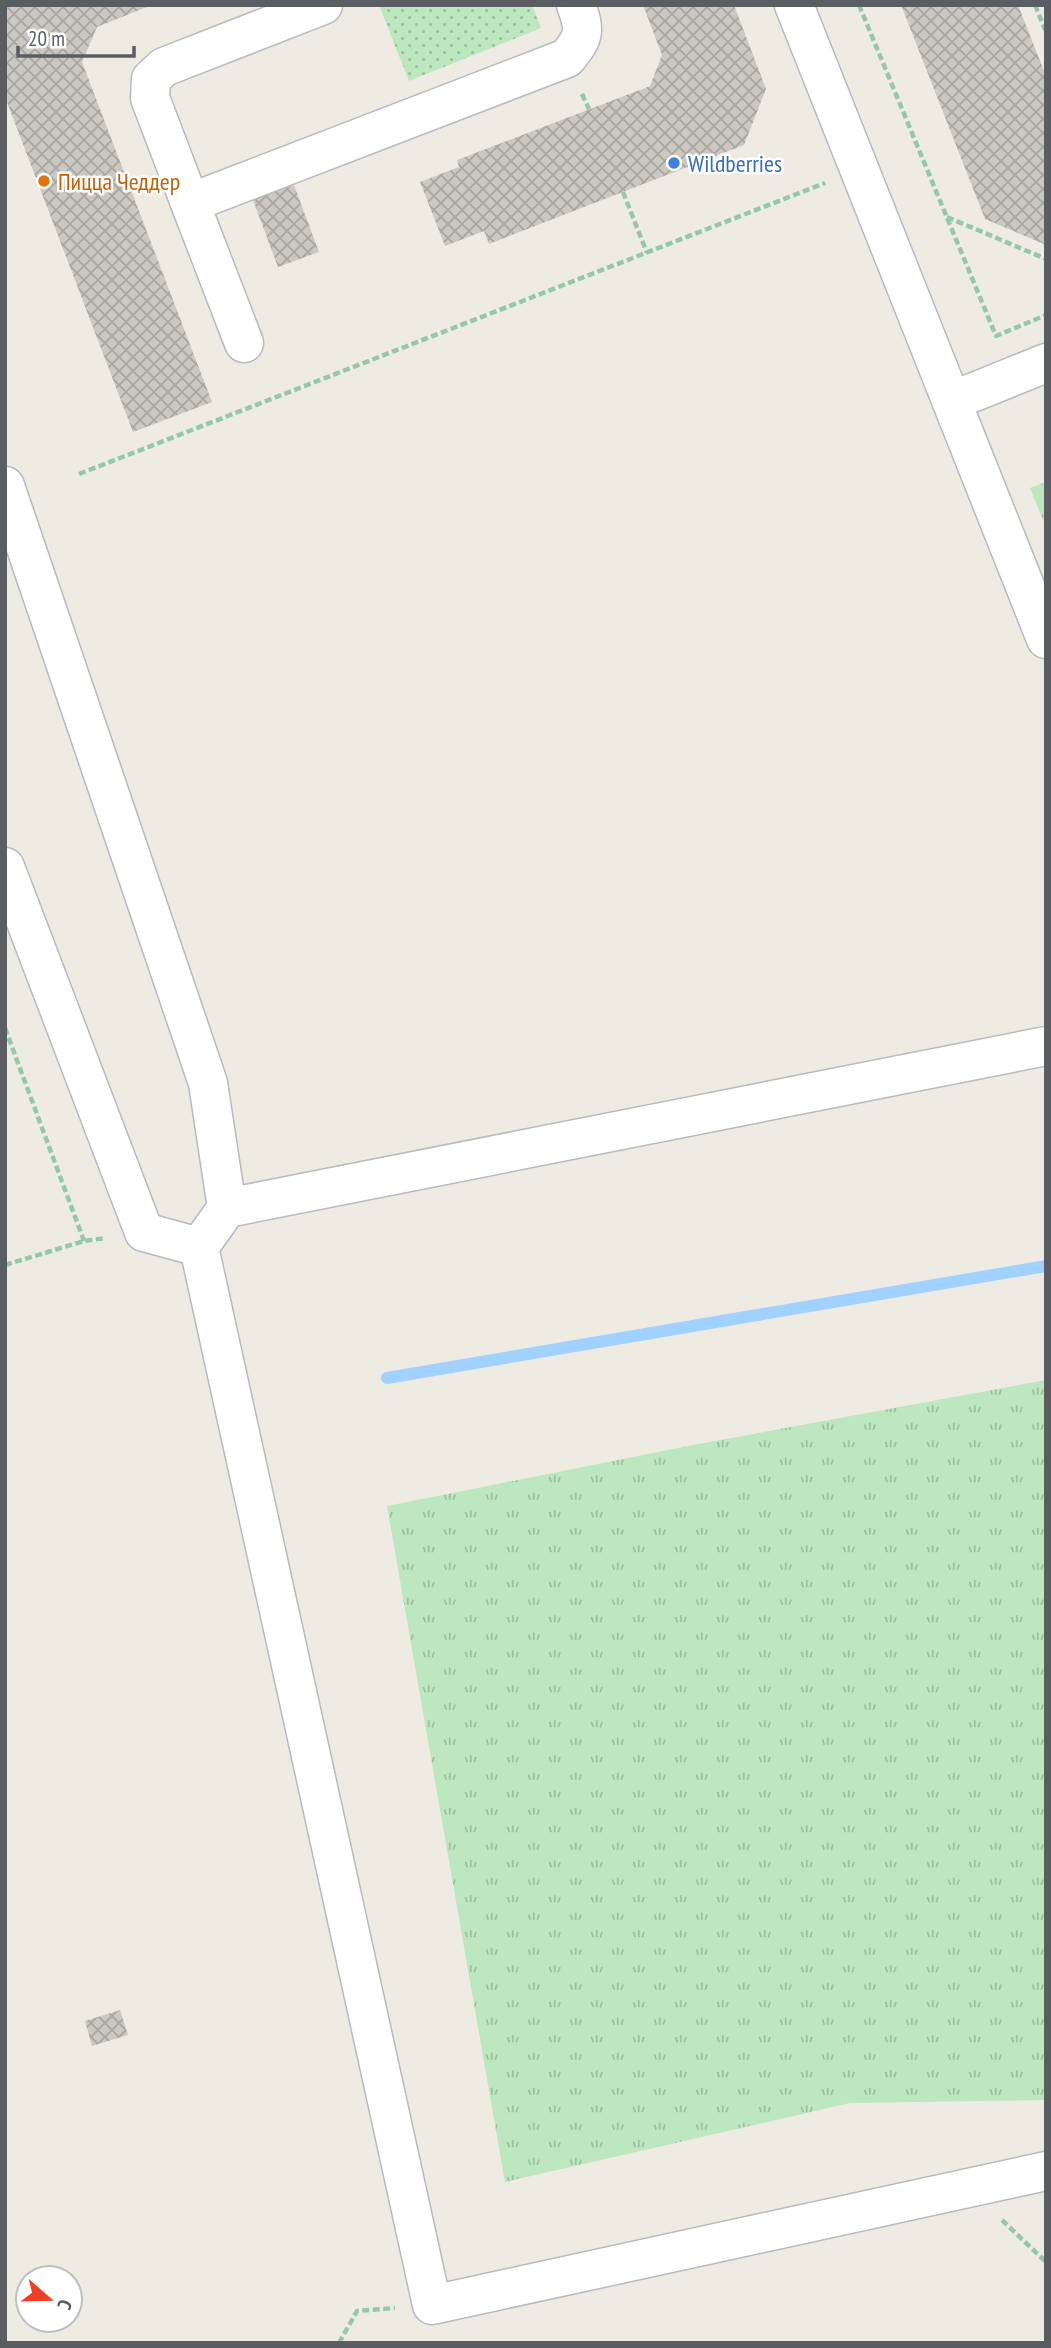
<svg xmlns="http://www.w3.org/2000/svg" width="1051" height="2348" viewBox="0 0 1051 2348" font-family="'PT Sans Narrow',sans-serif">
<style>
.grass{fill:url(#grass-tufts)}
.park{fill:url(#park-dots)}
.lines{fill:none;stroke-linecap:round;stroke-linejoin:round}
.stream{stroke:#a1d1ff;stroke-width:12}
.building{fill:url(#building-cross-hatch)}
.minor-casing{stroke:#b7babf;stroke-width:41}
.path{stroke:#95c8a6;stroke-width:4.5;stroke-dasharray:7 3.5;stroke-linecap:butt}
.minor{stroke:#fff;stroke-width:38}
.shop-dot{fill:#3f7fe0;stroke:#fff;stroke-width:2.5}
.food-dot{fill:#e8710a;stroke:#fff;stroke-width:2.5}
.labels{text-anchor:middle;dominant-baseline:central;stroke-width:5;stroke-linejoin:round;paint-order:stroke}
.shop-label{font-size:24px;fill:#366cbe;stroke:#fff;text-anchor:start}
.food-label{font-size:24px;fill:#c56008;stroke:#fff;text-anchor:start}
</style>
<defs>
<pattern id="grass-tufts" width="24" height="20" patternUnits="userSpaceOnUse" patternTransform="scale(1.75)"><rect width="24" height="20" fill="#bde7bf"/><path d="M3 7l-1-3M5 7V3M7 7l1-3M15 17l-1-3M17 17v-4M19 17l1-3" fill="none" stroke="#9dbe9f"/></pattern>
<pattern id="park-dots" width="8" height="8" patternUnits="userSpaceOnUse" patternTransform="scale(1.75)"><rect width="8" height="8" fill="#bde7bf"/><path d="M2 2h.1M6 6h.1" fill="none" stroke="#9dbe9f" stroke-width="1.8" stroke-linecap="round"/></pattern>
<pattern id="building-cross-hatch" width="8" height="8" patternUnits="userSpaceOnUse" patternTransform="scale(1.75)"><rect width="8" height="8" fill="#cbc8c1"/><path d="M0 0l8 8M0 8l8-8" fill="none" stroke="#a8a6a0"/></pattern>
</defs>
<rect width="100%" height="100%" fill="#eeece2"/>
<g class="grass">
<polygon points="1046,482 1046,527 1030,488"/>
<polygon points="1046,1380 1046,2100 850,2103 505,2182 387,1506 693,1445"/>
</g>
<polygon class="park" points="379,5 532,5 541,28 409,81"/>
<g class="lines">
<polyline class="stream" points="387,1378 1046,1266"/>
</g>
<g class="building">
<polygon points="5,5 152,5 97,27 82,62 212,402 133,432 5,97"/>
<polygon points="643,5 734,5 766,89 744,145 489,244 484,231 445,246 420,182 459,167 457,160 650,86 662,55"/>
<polygon points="901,5 1018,5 1046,76 1046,245 985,219"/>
<polygon points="294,185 319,252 278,267 253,200"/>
<polygon points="120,2010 128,2035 92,2046 85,2021"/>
</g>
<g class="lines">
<g class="minor-casing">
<g id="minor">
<path d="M323,5L164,67L151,79L150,98L190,203L567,58C584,37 586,32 576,5"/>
<polyline points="794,5 1046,639"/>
<polyline points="190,203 244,343"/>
<polyline points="952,401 1046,363"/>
<polyline points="5,486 208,1083 227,1208"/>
<polyline points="5,867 144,1232 199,1247 227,1208 1046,1046"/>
<polyline points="199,1247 432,2305 1046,2171"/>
</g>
</g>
<g class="path">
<polyline points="859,5 996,336 1046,315"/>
<polyline points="1035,5 1046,32"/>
<polyline points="582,94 589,109"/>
<polyline points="623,192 647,253"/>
<polyline points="947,217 1046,259"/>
<polyline points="79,474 825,183"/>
<polyline points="5,1028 84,1241"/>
<polyline points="5,1265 84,1241 106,1238"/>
<polyline points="1002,2220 1046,2262"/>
<polyline points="339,2343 357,2311 395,2308"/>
</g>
<use href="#minor" class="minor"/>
</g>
<circle class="shop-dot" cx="674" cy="163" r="7"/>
<circle class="food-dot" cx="44" cy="181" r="7"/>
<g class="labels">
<g class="shop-label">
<text x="688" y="163">Wildberries</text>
</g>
<g class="food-label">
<text x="58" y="181">Пицца Чеддер</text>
</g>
</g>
<rect width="1051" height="2348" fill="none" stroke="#5a5e63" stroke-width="14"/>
<g transform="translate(49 2299) rotate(110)"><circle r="33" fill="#ffffff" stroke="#bdbfc1" stroke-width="2"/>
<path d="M0-5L12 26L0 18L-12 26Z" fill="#f03f26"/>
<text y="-10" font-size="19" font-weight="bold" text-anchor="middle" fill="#5a5e63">С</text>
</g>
<path d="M18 46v10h116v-10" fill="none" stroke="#5a5e63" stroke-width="3.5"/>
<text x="28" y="46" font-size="21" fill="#5a5e63" stroke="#ffffff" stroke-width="5" paint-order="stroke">20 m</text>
</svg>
